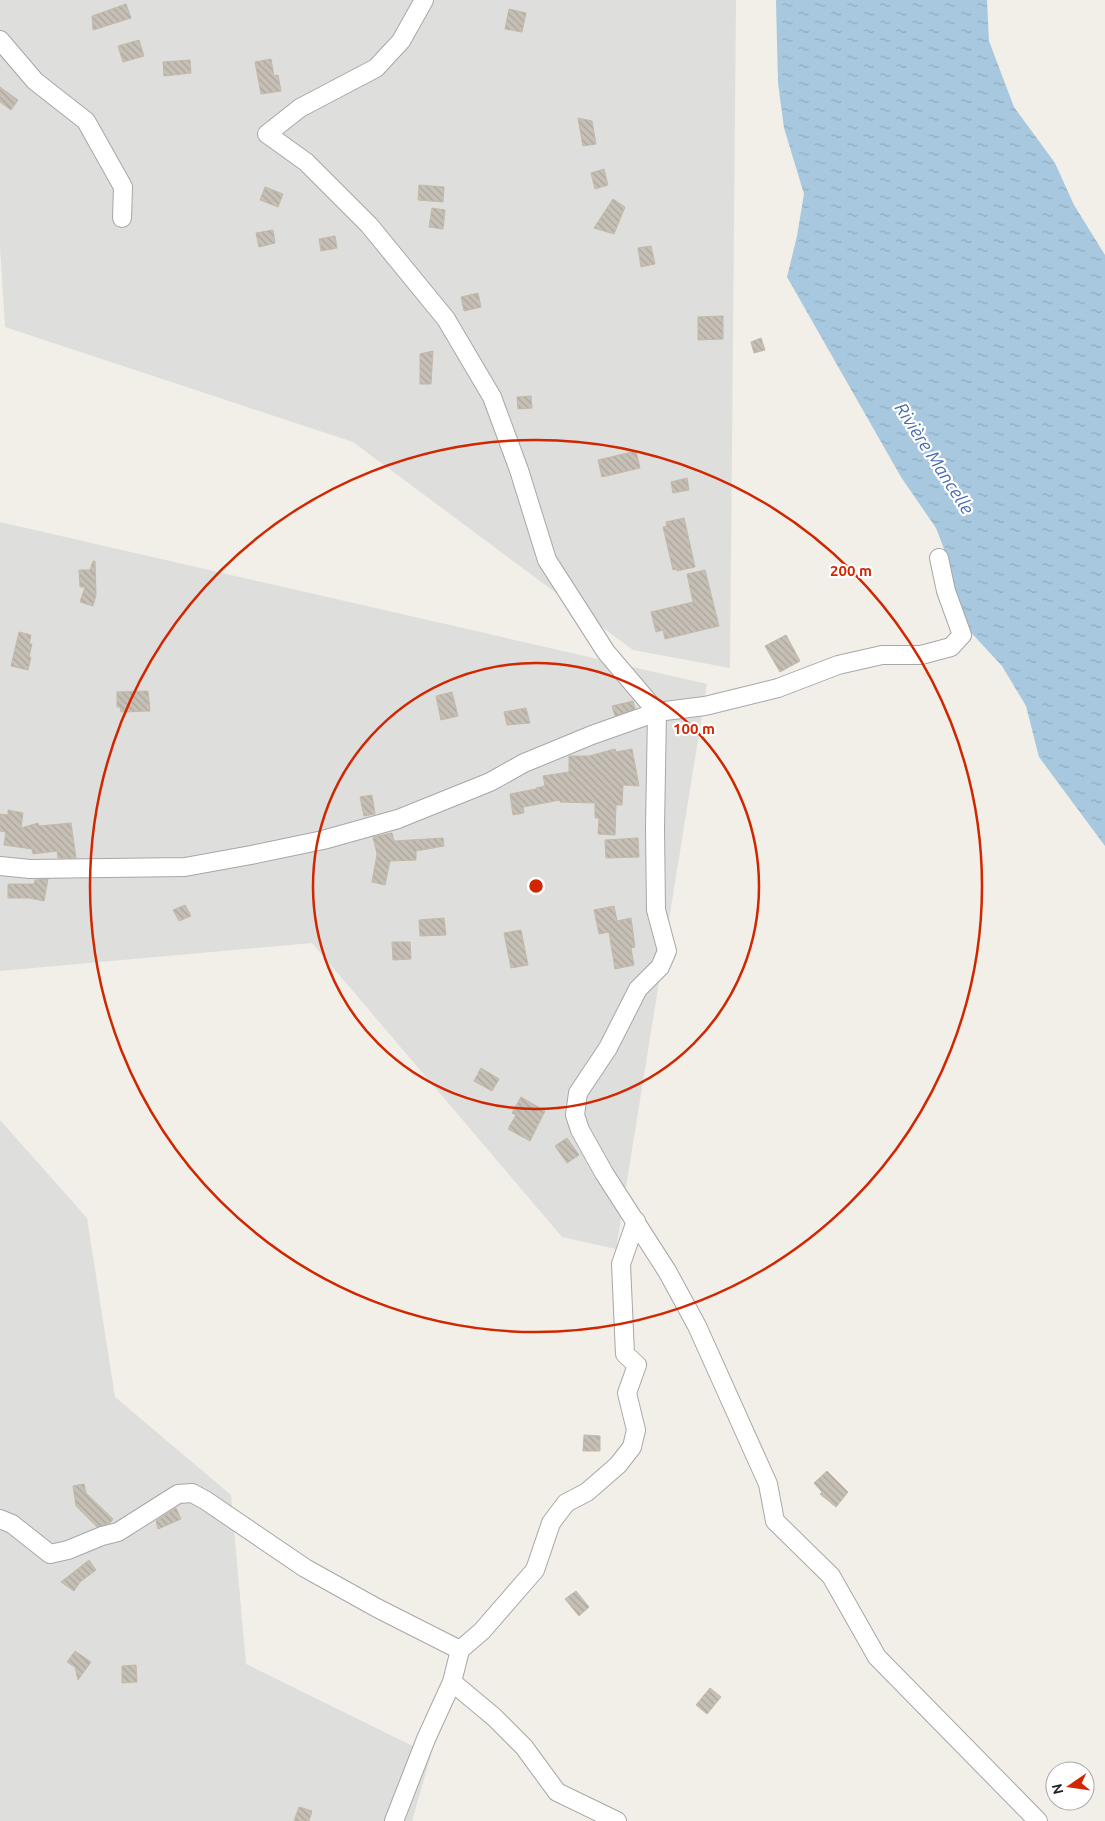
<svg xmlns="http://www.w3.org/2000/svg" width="1105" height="1821" viewBox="0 0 1105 1821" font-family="Ubuntu,sans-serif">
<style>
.residential{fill:#dededd}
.water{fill:url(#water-ripples)}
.building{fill:url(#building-back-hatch);stroke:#c3b9a9}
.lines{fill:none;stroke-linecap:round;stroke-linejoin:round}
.minor-casing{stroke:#a7a7a7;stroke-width:20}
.minor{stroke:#fff;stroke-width:18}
.ring{fill:none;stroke:#d12600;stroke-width:2.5}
.labels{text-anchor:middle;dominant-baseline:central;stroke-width:4.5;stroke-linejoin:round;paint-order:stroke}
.water-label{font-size:18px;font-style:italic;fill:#4b6cb2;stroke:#fff}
.centre{fill:#d12600;stroke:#fff;stroke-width:2.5}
.ring-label{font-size:15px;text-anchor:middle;font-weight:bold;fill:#d12600;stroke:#fff;stroke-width:4.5;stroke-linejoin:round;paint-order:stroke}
</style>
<defs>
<pattern id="water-ripples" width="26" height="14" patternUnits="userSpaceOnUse" patternTransform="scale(1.25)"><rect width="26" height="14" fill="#a7c8de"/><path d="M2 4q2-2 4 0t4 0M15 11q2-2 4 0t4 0" fill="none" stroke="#8facbe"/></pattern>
<pattern id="building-back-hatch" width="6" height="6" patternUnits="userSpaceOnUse" patternTransform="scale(1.25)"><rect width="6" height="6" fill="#c6bfb6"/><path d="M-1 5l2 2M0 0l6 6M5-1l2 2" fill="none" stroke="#aaa49c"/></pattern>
</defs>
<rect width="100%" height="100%" fill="#f1efe7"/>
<g class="residential">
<polygon points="0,0 736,0 730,668 633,650 353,442 5,327 0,247"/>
<polygon points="0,522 707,684 616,1249 562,1237 312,943 0,971"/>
<polygon points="0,1120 87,1218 115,1397 231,1495 246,1664 431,1755 412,1821 0,1821"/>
</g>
<polygon class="water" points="776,0 987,0 989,41 1014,107 1055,163 1074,205 1105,255 1105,846 1039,757 1026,706 1002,666 965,626 946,554 936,528 901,477 787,277 797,236 804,194 784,128 778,83"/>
<g class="building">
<polygon points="126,4 131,18 93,30 92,16"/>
<polygon points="509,9 526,13 522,32 505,29"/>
<polygon points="139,40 144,56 123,62 118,46"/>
<polygon points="271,59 274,76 278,75 281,91 261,94 255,62"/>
<polygon points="190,60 191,73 164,76 163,62"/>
<polygon points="0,87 18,100 11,110 0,102"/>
<polygon points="578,118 592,121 596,144 583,146"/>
<polygon points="604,169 608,185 595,189 591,173"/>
<polygon points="419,185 444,187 443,202 418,200"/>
<polygon points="265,187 283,194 278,207 260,200"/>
<polygon points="613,199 625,207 614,234 594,228"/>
<polygon points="432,208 445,210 443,229 429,227"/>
<polygon points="273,230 275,243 259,247 256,233"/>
<polygon points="335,236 337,248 321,251 319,239"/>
<polygon points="651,246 655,264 641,267 638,248"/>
<polygon points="478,293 481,307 464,311 461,297"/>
<polygon points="723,316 723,339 698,340 698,317"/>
<polygon points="761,338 765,350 754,353 751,342"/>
<polygon points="433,351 431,384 420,384 420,354"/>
<polygon points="531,396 532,408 518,409 517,397"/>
<polygon points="636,451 640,468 602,477 598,460"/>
<polygon points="687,478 689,490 673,493 671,482"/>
<polygon points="684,518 695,567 677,571 677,569 673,570 663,527 667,526 666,522"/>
<polygon points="93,561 95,561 96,595 93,606 80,602 85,587 80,587 79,570 90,570"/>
<polygon points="705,570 719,626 665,639 663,630 656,632 651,612 693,602 687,574"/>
<polygon points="19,632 31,635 29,644 32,644 29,657 31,657 28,670 11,666"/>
<polygon points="786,635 800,661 780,672 765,646"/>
<polygon points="148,691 150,711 121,712 120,707 117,707 117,692"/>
<polygon points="452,692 458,716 441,720 436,696"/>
<polygon points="633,701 635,709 615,716 612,706"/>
<polygon points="526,708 530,723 507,725 504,712"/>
<polygon points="615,749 616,752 632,749 639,786 623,785 622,805 616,805 615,835 598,834 599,818 595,818 595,803 560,802 560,800 523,807 524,813 513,815 510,794 536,789 536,788 545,786 543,776 569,772 569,756 589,756"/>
<polygon points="372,795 375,814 364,816 360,797"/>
<polygon points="8,810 23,813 21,828 38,823 39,826 71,823 76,858 58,858 57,851 33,854 32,849 4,845 6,832 0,831 0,814 8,815"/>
<polygon points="392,833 394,841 443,838 444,846 416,851 416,860 390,861 385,885 372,882 377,854 373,837"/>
<polygon points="638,838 639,857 606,858 605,840"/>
<polygon points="48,879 44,901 29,898 8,898 8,884 34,884 35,880"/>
<polygon points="185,905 191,916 179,921 173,910"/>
<polygon points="614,906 617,921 631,918 635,947 631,948 634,965 615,969 609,932 599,934 594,910"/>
<polygon points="444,918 446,935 420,936 419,920"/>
<polygon points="521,930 528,965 511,968 504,933"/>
<polygon points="392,942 410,942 411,959 393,960"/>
<polygon points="481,1068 499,1079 492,1091 474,1081"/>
<polygon points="521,1097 545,1111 530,1141 508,1129 516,1115 512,1113"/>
<polygon points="567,1138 579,1155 567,1163 555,1146"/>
<polygon points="584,1435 600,1436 600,1451 583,1451"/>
<polygon points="827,1471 848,1492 836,1507 820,1494 822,1492 814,1483"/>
<polygon points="84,1484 86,1493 113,1519 110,1523 97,1527 76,1506 73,1486"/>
<polygon points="176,1508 181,1519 158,1529 156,1521"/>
<polygon points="89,1560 96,1570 80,1582 74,1591 61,1582"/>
<polygon points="576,1591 589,1607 579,1616 565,1599"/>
<polygon points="75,1651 91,1662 78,1680 75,1667 67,1662"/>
<polygon points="136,1665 137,1682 122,1683 122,1666"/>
<polygon points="710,1688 721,1697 707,1714 696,1705"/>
<polygon points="299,1807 312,1811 309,1821 294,1821"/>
</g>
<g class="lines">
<g class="minor-casing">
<g id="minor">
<polyline points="424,0 401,41 376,68 300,108 267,134 306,162 369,225 446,319 492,397 519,470 547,560 606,652 657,712 655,828 656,910 667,951 660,967 638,989 608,1048 578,1093 575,1115 580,1130 604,1173 667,1271 697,1326 768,1484 775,1521 831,1576 877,1657 1038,1821"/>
<polyline points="0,40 35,81 86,121 123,187 122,218"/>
<polyline points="0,866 30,869 185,867 251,855 323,840 398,819 490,782 524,763 592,735 657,712 705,706 778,688 838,665 882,655 921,655 951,647 962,635 946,591 939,558"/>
<polyline points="0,1519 12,1524 50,1554 68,1550 102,1536 118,1532 178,1494 192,1493 205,1500 305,1568 377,1608 460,1650 482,1631 535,1570 551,1523 566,1503 587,1492 618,1465 632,1447 636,1430 627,1393 637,1365 625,1354 621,1264 636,1221"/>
<polyline points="452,1682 494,1717 524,1747 557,1792 617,1821"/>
<polyline points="394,1821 426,1739 452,1682 460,1650"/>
</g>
</g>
<use href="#minor" class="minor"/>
</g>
<g class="ring">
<circle cx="536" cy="886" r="223"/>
<circle cx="536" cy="886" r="446"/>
</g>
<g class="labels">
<g class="water-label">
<text transform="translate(935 458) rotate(57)">Rivière Mancelle</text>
</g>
</g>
<circle cx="536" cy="886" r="8" class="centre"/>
<g class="ring-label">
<text x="851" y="576">200 m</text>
<text x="694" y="734">100 m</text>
</g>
<g transform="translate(1070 1786) rotate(257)"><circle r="24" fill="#ffffff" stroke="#a6a6a6"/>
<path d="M0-4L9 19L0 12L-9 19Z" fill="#d12600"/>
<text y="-8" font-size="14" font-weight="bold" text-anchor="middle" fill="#202020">N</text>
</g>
</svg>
